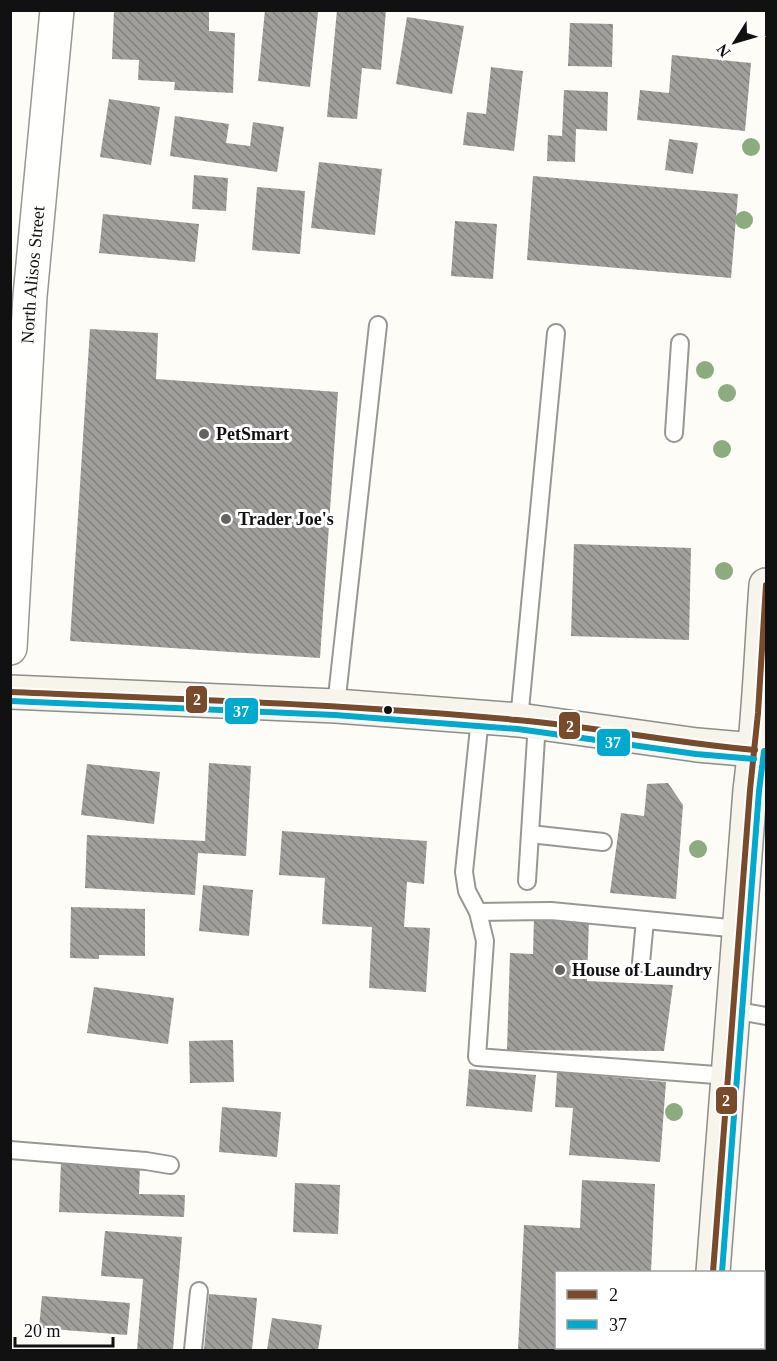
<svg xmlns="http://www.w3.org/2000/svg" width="777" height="1361" viewBox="0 0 777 1361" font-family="'Times New Roman',serif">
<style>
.building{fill:url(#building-back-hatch)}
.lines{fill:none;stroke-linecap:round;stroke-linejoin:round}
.lane-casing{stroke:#979795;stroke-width:20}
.street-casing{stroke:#979795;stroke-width:36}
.secondary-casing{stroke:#8e8d8b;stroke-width:36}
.lane{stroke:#fffffe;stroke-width:16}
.street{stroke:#fffffe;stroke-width:33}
.secondary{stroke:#f6f4eb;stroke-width:33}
.bus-1-casing{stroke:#fff;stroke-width:10}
.bus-2-casing{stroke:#fff;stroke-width:10}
.bus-1{stroke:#7a4b2a;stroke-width:6}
.bus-2{stroke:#00a9ce;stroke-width:6}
.tree{fill:#8cac80}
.poi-dot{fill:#646362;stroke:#fff;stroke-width:2}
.bus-dot{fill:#111;stroke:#fff;stroke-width:2}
.labels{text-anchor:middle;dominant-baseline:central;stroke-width:6;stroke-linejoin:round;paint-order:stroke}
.street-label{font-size:18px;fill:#111;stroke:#fff}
.poi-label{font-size:18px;font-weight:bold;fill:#111;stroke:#fff;text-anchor:start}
.line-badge{stroke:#fff;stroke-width:2}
.badge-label{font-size:16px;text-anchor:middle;font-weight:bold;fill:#fff}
</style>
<defs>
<pattern id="building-back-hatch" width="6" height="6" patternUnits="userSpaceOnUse" patternTransform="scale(1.5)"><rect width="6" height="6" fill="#a19f9c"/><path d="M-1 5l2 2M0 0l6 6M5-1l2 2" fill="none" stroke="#82807e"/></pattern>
</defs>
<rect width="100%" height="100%" fill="#fdfcf7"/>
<g class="building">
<polygon points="114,10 209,10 209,31 235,33 233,93 174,90 175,82 138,80 139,60 112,59"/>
<polygon points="265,10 318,12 310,87 258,81"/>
<polygon points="337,10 386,10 381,70 362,68 357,119 327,117"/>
<polygon points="407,17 464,26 452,94 396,84"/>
<polygon points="570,23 613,24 612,67 568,66"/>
<polygon points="672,55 751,63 745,131 637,120 640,90 669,93"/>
<polygon points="491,67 523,71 514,151 463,145 467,112 486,114"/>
<polygon points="564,90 608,92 607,131 576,129 575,162 547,161 548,135 562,136"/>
<polygon points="109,99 160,107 151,165 100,157"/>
<polygon points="175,116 229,124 226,143 250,146 253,122 284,127 277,172 170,156"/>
<polygon points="669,139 698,143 693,174 665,170"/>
<polygon points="319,162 382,169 375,235 311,228"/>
<polygon points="194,175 228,178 226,211 192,209"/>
<polygon points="533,176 738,194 731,278 527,260"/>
<polygon points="257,187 305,191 300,254 252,250"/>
<polygon points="103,214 199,224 195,262 99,253"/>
<polygon points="455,221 497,224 493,279 451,276"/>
<polygon points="90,329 158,333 156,379 338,392 320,658 70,641"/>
<polygon points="574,544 691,548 689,640 571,636"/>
<polygon points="209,763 251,766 246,856 198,853 195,895 85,888 87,835 205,841"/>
<polygon points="87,764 160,772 154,824 81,815"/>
<polygon points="668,783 683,805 676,899 610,893 621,813 644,816 647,784"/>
<polygon points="282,831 427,841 424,884 407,882 404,927 430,928 426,992 369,988 372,927 322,924 325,878 279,875"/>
<polygon points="203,885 253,890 249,936 199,931"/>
<polygon points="71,907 145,909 145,956 99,955 99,959 70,958"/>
<polygon points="534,917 589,919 587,981 673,985 664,1051 507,1050 510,953 533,954"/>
<polygon points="94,987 174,998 168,1044 87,1033"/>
<polygon points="233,1040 234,1082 190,1083 189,1041"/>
<polygon points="469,1069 536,1075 532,1112 466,1106"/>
<polygon points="557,1072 666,1082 660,1162 569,1155 573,1108 555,1107"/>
<polygon points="222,1107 281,1112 277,1157 219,1152"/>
<polygon points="61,1162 140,1165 139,1194 185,1195 184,1217 59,1212"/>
<polygon points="582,1180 655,1184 651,1272 556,1272 556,1348 648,1348 648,1350 518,1350 524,1225 580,1228"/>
<polygon points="295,1183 340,1185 338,1234 293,1232"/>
<polygon points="105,1231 182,1237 173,1350 137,1350 143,1279 101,1276"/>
<polygon points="209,1294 257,1298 252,1350 204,1350"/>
<polygon points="42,1296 130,1303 127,1335 39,1328"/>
<polygon points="272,1318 322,1325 318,1350 267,1350"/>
</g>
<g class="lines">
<g class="lane-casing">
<g id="lane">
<polyline points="674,433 680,343"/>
<polyline points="336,706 378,325"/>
<polyline points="480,718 464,872 467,891 478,912 485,941 477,1057 729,1076"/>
<polyline points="519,720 556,333"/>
<polyline points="530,834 603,842"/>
<polyline points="527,881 537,722"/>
<polyline points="478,912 551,911 740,929"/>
<polyline points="641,963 645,920"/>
<polyline points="733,1010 766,1016"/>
<polyline points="10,1150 146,1161 170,1165"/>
<polyline points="193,1350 199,1291"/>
</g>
</g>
<g class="street-casing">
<g id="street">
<path id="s1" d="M10,648L30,296L57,10"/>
</g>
</g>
<g class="secondary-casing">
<g id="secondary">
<polyline points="10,692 336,706 519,720 697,745 755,750"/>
<path d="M713,1272L750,790C759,722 761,653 766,585"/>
<polyline points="707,1350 707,1348"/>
</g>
</g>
<use href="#lane" class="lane"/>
<use href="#street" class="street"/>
<use href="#secondary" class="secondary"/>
<g class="bus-1-casing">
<g id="bus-1">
<path d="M10,692C179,699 349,704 517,720C597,727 675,743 755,750"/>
<polyline points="713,1272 750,790 758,713 766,585"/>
</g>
</g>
<g class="bus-2-casing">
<g id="bus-2">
<polyline points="10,701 335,715 518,729 696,754 754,759"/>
<polyline points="722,1272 759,791 764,751"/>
</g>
</g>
<use href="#bus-1" class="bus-1"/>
<use href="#bus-2" class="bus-2"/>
</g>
<g class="tree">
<circle cx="751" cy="147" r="9"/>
<circle cx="744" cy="220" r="9"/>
<circle cx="705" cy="370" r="9"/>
<circle cx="727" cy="393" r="9"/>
<circle cx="722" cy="449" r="9"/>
<circle cx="724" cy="571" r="9"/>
<circle cx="698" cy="849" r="9"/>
<circle cx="674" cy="1112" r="9"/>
</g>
<g class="poi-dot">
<circle cx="204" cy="434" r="6"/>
<circle cx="226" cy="519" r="6"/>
<circle cx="560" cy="970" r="6"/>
</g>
<circle class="bus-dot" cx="388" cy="710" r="5"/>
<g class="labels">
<g class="street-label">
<text stroke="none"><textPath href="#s1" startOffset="374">North Alisos Street</textPath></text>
</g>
<g class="poi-label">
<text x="216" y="434">PetSmart</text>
<text x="238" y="519">Trader Joe's</text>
<text x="572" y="970">House of Laundry</text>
</g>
</g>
<g class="line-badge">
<rect x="185" y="685" width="23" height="29" rx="6" fill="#7a4b2a"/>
<rect x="224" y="697" width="35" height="28" rx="6" fill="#00a9ce"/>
<rect x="558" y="711" width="23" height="29" rx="6" fill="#7a4b2a"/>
<rect x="596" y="728" width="35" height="29" rx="6" fill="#00a9ce"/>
<rect x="715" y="1086" width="23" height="29" rx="6" fill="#7a4b2a"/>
</g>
<g class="badge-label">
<text x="197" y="705">2</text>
<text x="241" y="717">37</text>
<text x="570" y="732">2</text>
<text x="613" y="748">37</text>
<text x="726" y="1106">2</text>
</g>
<rect width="777" height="1361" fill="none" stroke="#111111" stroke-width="24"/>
<rect x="555" y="1271" width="210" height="78" fill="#ffffff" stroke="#a0a0a0" stroke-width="1.5"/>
<rect x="567" y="1290" width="30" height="9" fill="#7a4b2a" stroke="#a0a0a0" stroke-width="1.5"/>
<text x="609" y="1301" font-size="18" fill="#111111">2</text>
<rect x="567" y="1320" width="30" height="9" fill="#00a9ce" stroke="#a0a0a0" stroke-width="1.5"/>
<text x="609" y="1331" font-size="18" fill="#111111">37</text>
<g transform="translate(735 42) rotate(233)" stroke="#ffffff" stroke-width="4.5" paint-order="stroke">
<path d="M0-4.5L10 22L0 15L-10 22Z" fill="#111111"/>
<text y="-9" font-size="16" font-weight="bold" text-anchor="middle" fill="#111111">N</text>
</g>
<path d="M15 1337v9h98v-9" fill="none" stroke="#111111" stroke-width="3"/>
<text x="24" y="1337" font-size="18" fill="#111111" stroke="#ffffff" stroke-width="4.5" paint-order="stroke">20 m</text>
</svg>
